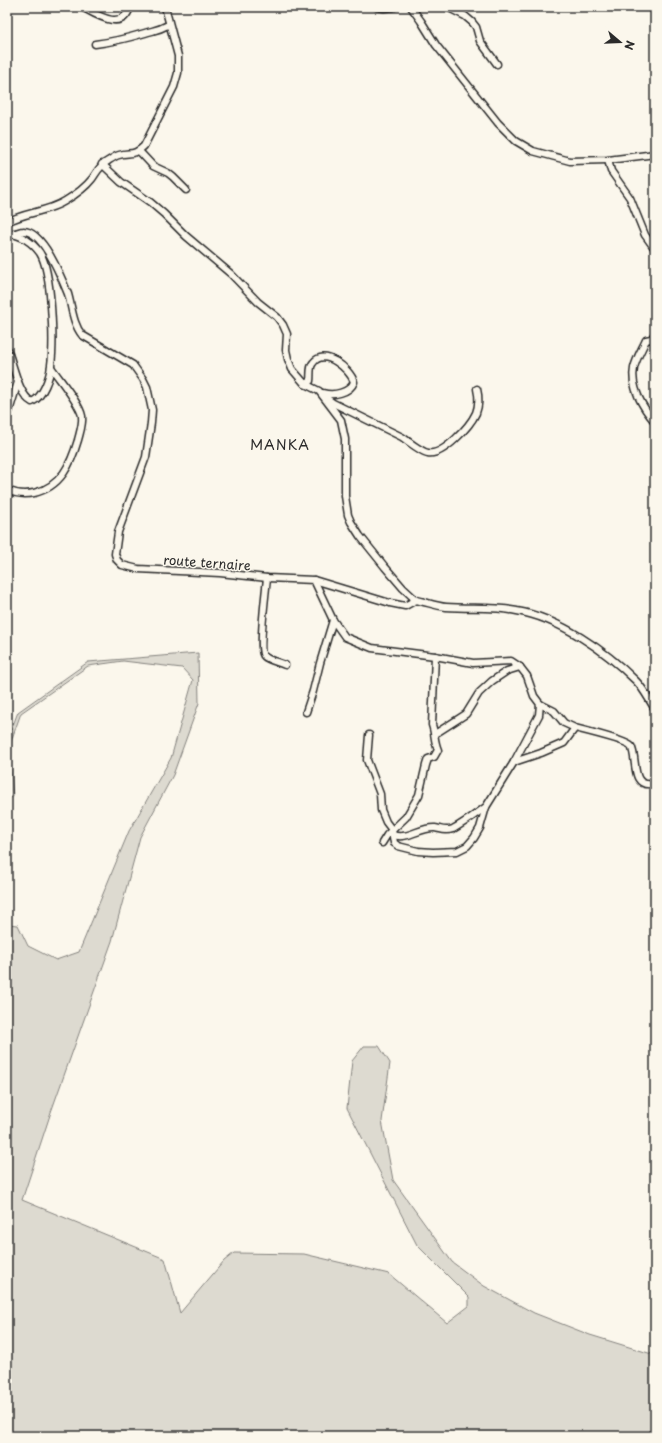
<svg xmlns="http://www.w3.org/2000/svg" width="662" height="1443" viewBox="0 0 662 1443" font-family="'Playpen Sans',sans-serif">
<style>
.green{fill:#dddad0;stroke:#84827e}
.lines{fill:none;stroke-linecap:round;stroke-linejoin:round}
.minor-casing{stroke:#2b2b2b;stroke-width:9}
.minor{stroke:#fbf7ec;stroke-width:6}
.labels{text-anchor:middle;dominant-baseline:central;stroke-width:3;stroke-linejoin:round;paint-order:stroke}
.street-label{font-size:13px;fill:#2b2b2b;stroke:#fbf7ec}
.neighbourhood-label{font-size:14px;letter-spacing:1px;fill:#2b2b2b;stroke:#fbf7ec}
</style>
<rect width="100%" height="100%" fill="#fbf7ec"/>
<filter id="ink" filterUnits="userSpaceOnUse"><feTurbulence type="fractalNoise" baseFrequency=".025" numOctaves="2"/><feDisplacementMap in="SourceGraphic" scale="8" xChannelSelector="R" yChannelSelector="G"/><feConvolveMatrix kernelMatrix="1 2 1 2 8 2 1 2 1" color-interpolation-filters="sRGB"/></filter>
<g filter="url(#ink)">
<polygon class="green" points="198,653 199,703 173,775 140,837 112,941 51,1112 22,1200 165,1259 180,1313 224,1261 234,1253 304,1254 389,1274 447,1323 469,1306 469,1297 417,1245 347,1108 352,1061 364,1046 379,1046 390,1063 382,1121 393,1180 452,1262 484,1286 534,1313 590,1335 655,1355 655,1436 7,1436 7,924 18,925 28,946 56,960 79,952 129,831 171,758 193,680 182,668 123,661 88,666 21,713 9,747 13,797 7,797 7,792 9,792 7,767 7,741 18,712 88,662"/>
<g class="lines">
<g class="minor-casing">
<g id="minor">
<path d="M82,7C97,15 123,32 130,7"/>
<polyline points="377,7 384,8 394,7"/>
<polyline points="411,7 421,21 436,45 498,123 516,141 533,151 570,161 608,160 655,154"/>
<polyline points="447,7 465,16 472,22 476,27 480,41 497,64"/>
<path d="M95,44C112,42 128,38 145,33C155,30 159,30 168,25"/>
<polyline points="139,151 153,166 168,173 173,177 186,190"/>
<polyline points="608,160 611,171 630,198 645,235 655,249"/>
<polyline points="102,164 121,182 150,202 164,214 186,236 231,274 258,302 277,317 283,325 287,334 286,350 288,359 292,369 305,384 319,391 341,420 345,439 345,496 348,515 351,522 360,536 385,567 403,588 416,600"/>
<path d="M7,222C25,212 48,212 65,201C75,195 85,188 92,179C97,172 100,165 108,161C111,159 115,156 119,155C131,152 134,156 144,146L174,87L178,73V56L165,7"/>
<path d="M14,233C17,233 20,231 23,231C43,230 62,279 68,294C72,308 73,324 82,335L133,365L143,379L147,387L152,410L151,423L146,457L118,532L115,554L117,560L122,565L138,569L220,573L267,578L314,580L390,603L405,606L416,600C426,602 436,606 446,607C470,609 493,606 517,611C559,618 606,651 636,681C644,689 649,700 655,709"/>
<path d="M7,234C20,233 33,243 40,253C52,272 54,343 51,365C50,377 43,397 32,402C18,395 13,362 7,349"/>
<path d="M655,334L651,339L646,340C642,349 636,359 634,368C630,387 643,408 655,422"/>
<path d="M305,384L310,381C311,376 309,367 313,363C324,347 350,369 354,382C350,393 333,396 323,393"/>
<path d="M326,398L333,403L402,437C408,441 421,452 428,453C443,456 470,426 476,413C479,405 479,397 477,389"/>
<polyline points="7,418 18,382"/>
<path d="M7,490C16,494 24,495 34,493C61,487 71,464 78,440C80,432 83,424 82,416C80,404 59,379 51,367"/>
<path d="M267,578C266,589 258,652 264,656C269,661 279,662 285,665"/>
<polyline points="314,580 333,620 345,637 372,648 435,656 473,663 511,661 520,667 527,676 534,696 540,704 539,715 514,762 486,807 480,828 474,838 467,846 457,851 433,852 418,851 398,846 394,843 392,830 386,822 381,810 380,794 367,760 369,735"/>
<polyline points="540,704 554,711 564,723 575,728"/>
<polyline points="306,712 313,691 320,663 333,620"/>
<polyline points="435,733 438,732 466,714 479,693 492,681 507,671 520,667"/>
<path d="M514,762L541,753L564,743L575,728C583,730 628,741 631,746C638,759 630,787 652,784"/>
<path d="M393,835C408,840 420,827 435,828C442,829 444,832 453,829C464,823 476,814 486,807"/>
<path d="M382,843L387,835L406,817L419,795L426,765L428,759L434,757L438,750C434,741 435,733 432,725L435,656"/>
</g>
</g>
<use href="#minor" class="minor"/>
</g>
</g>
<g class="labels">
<g class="street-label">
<text transform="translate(207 562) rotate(4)">route ternaire</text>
</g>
<g class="neighbourhood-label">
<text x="280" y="444">MANKA</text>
</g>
</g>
<rect width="662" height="1443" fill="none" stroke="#fbf7ec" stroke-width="24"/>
<rect x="12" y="12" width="638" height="1419" fill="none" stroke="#2b2b2b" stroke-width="1.5" filter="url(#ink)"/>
<g transform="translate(620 42) rotate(109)" stroke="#fbf7ec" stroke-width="3" paint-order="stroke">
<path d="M0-3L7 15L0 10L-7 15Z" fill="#2b2b2b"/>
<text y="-6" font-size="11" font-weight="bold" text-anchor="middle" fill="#2b2b2b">N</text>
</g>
</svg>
